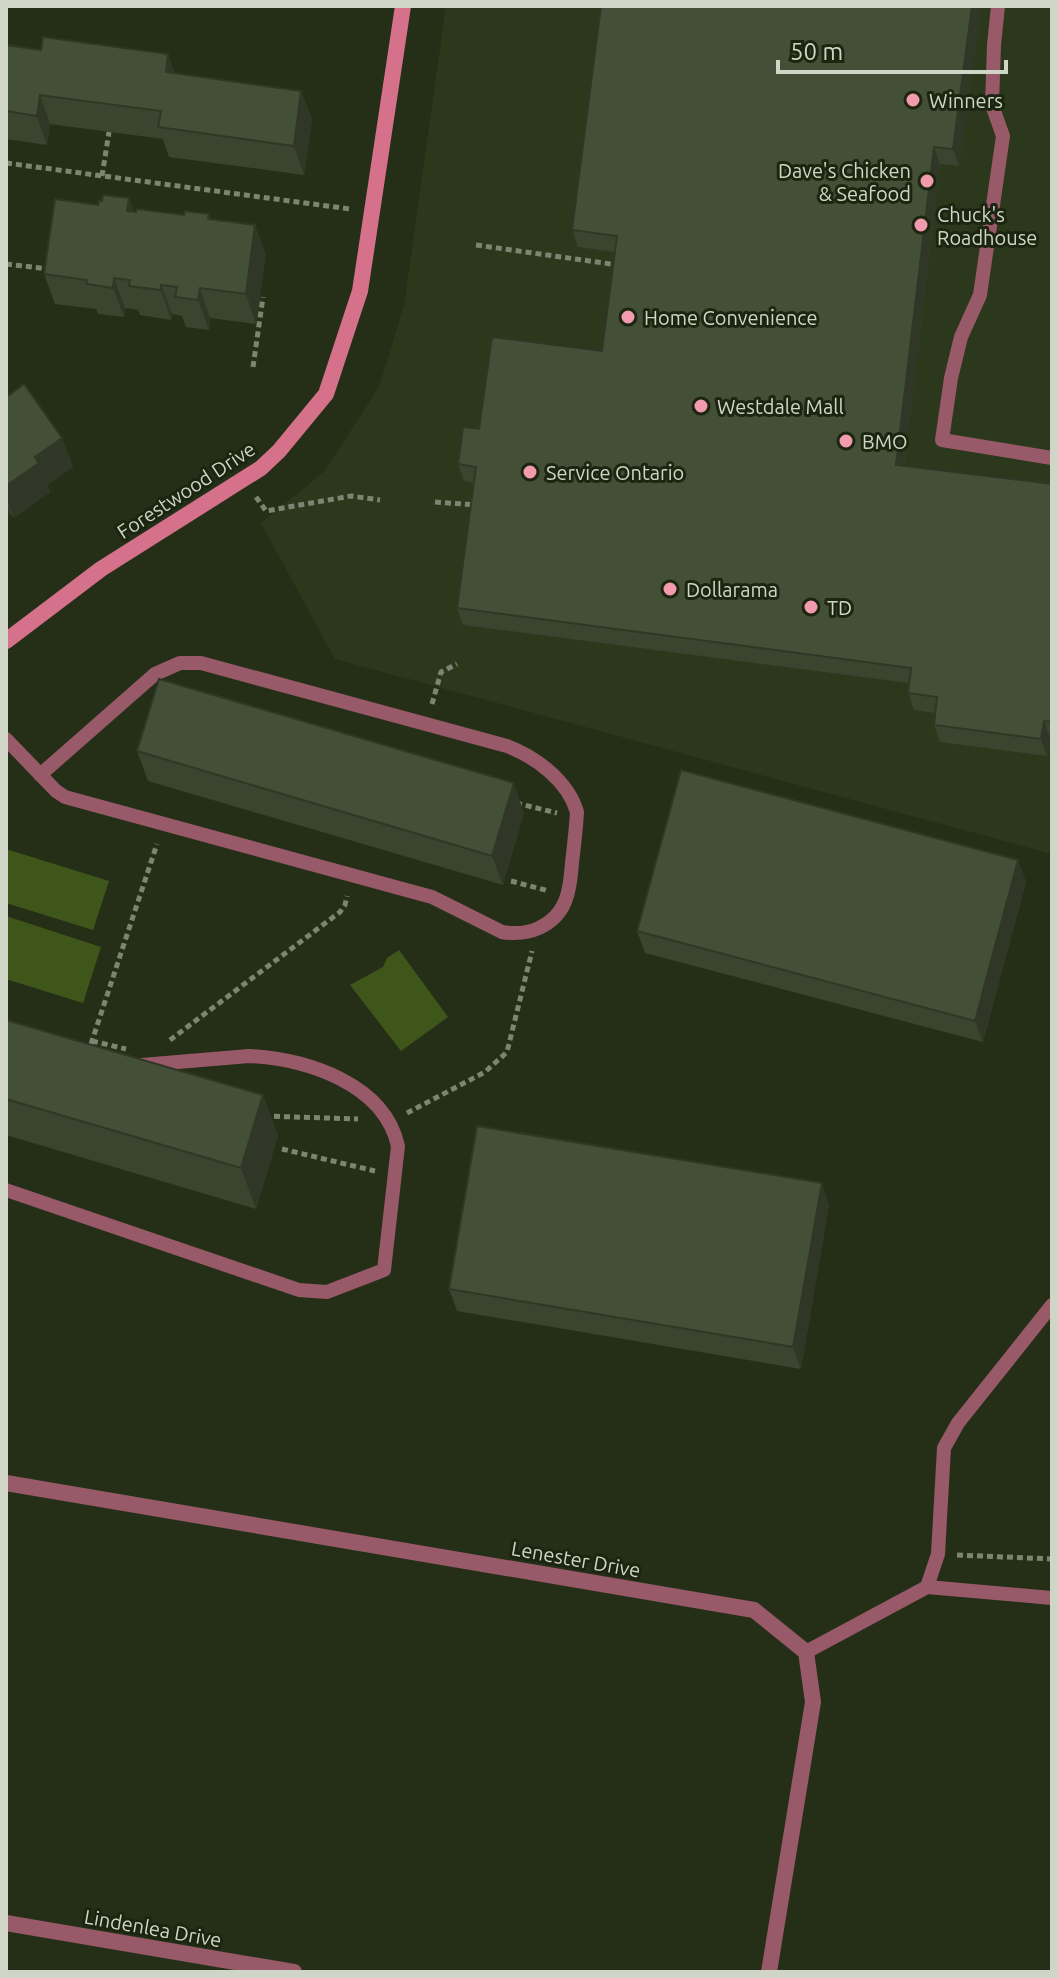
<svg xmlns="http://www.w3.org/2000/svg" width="1058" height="1978" viewBox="0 0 1058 1978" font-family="Ubuntu,sans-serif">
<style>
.built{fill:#2c381b}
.green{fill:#3f561a}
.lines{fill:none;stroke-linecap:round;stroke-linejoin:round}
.path{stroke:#7c8472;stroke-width:5;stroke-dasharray:6 4;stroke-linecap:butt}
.lane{stroke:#985968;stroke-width:14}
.street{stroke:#985968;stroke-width:16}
.secondary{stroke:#d5718b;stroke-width:16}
.wall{fill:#3a442f}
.shaded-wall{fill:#303726}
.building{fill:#444f37;stroke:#303726;stroke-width:2}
.poi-dot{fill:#f29aae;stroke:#1c250f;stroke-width:3}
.labels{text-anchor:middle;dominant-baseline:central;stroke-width:6;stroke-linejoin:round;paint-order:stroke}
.poi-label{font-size:20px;fill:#cfd6c8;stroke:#1c250f;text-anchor:start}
.street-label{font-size:20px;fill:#cfd6c8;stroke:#1c250f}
</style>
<rect width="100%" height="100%" fill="#252f18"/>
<polygon class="built" points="446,6 1052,6 1052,854 335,659 261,523 324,472 379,387 404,306"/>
<g class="green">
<polygon points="6,849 109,881 93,930 6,903"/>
<polygon points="6,916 101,947 83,1003 6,979"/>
<polygon points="399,950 448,1017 401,1051 350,985 383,967 387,958"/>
</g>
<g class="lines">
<g class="path">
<polyline points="6,163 350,209"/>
<polyline points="102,176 109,132"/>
<polyline points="476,245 618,265"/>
<polyline points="6,264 49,269"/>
<polyline points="253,367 263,297"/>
<polyline points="256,497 266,511 351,496 380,500"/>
<polyline points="435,502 477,505"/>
<polyline points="432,704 441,672 457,664"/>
<polyline points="516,803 557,813"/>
<polyline points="511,881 549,891"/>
<polyline points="170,1040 340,912 345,905 347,896"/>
<polyline points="92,1041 126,1049"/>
<polyline points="91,1044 157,844"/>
<polyline points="407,1113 485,1072 507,1052 532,951"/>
<polyline points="264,1116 358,1119"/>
<polyline points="282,1149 375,1171"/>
<polyline points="957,1555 1052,1559"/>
</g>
<g class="lane">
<polyline points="998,6 994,45 992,105 1003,136 980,295 961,337 951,378 942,440 1052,458"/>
<path d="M6,739L56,791L65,797L432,897L502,932C514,934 528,933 539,928C567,915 570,891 572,863C574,846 576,829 577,812C568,781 536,757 507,746L201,663H180L155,674L40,775"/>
<path d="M6,1190L299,1290L327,1292L384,1270L398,1146C384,1083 306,1059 249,1056L142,1065"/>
<polyline points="927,1587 938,1554 944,1448 958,1423 1052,1305"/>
<polyline points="806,1652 927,1587 1052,1598"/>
</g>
<g class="street">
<polyline points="6,1483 754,1610 806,1652 813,1702 769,1972"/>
<polyline points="6,1923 294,1972"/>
</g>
<polyline class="secondary" points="6,641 101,569 261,468 279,451 326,394 360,291 403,6"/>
</g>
<g class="wall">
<polygon points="601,6 981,6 959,166 940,164 904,466 1052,484 1052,738 1050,738 1047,756 940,742 934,725 935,713 914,710 908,693 909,683 463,625 457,608 474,483 464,481 458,464 479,429 602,351 615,252 578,247 572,230"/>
<polygon points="6,45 175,74 301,91 312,120 304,175 169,157 163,139 50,124 47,145 6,139"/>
<polygon points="129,198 134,212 184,215 209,214 211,219 266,254 256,324 210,318 209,330 186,327 182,316 172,314 171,320 140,315 138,310 125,308 124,317 98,314 96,309 55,304 44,274 98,205 102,201"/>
<polygon points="6,391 9,395 62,438 73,467 47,485 50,492 14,518 11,514 6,517"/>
<polygon points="137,751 524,813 503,885 148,781"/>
<polygon points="1018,860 1026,882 983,1042 645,953 637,931"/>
<polygon points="6,1020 263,1095 278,1136 256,1209 6,1135"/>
<polygon points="829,1205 801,1369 457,1311 449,1289"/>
</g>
<g class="shaded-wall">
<polygon points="972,6 981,6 959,166 953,149"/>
<polygon points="168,54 179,83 166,72"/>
<polygon points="301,91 312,120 304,175 294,146"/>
<polygon points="40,95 50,124 47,145 37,116"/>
<polygon points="934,147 940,164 902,482 896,465"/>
<polygon points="129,198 140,228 127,211"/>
<polygon points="255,225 266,254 256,324 246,294"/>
<polygon points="114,278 125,308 124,317 113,288"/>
<polygon points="161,285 172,314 171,320 161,290"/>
<polygon points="200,288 210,318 209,330 198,300"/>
<polygon points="62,438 73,467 47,485 50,492 14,518 6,497 6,486 35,457"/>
<polygon points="6,501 11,514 6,517"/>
<polygon points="1044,721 1050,738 1047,756 1041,739"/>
<polygon points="514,783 524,813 503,885 492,856"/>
<polygon points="1018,860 1026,882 983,1042 975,1021"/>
<polygon points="263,1095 278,1136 256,1209 241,1168"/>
<polygon points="822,1183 829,1205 801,1369 793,1347"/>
</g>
<g class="building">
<polygon points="601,6 972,6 953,149 934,147 896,465 1052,484 1052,722 1044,721 1041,739 934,725 937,697 908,693 911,668 457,608 476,467 458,464 463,427 479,429 492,337 602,351 617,236 572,230"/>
<polygon points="43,37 168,54 166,72 301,91 294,146 158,127 161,111 40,95 37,116 6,111 6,45 41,50"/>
<polygon points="103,195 129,198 127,211 136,212 137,209 184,215 185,211 209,214 208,219 255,225 246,294 200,288 198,300 175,297 177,287 161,285 161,290 129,286 130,280 114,278 113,288 87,284 87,280 44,274 55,199 98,205 99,201 102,201"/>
<polygon points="24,384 62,438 35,457 39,463 6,486 6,391 9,395"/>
<polygon points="159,679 514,783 492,856 137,751"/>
<polygon points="681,770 1018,860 975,1021 637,931"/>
<polygon points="6,1020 263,1095 241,1168 6,1099"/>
<polygon points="477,1126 822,1183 793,1347 449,1289"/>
</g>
<g class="poi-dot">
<circle cx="913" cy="100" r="8"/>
<circle cx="927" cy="181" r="8"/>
<circle cx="921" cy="225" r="8"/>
<circle cx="628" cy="317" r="8"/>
<circle cx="701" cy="406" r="8"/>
<circle cx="846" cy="441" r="8"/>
<circle cx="530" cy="472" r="8"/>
<circle cx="670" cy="589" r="8"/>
<circle cx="811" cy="607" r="8"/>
</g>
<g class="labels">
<g class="poi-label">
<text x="929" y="100">Winners</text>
<text x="911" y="170" text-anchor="end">Dave's Chicken<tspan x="911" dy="23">&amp; Seafood</tspan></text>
<text x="937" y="214">Chuck's<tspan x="937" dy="23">Roadhouse</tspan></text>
<text x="644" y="317">Home Convenience</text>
<text x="717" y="406">Westdale Mall</text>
<text x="862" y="441">BMO</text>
<text x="546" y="472">Service Ontario</text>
<text x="686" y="589">Dollarama</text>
<text x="827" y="607">TD</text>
</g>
<g class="street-label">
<text transform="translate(186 490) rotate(-33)">Forestwood Drive</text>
<text transform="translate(576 1559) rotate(10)">Lenester Drive</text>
<text transform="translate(153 1928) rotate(10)">Lindenlea Drive</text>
</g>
</g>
<rect width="1058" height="1978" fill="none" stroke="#cfd6c8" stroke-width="16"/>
<path d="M778 60v12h228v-12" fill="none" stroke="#cfd6c8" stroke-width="4"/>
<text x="790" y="60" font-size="24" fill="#cfd6c8" stroke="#1c250f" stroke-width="6" paint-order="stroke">50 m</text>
</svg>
